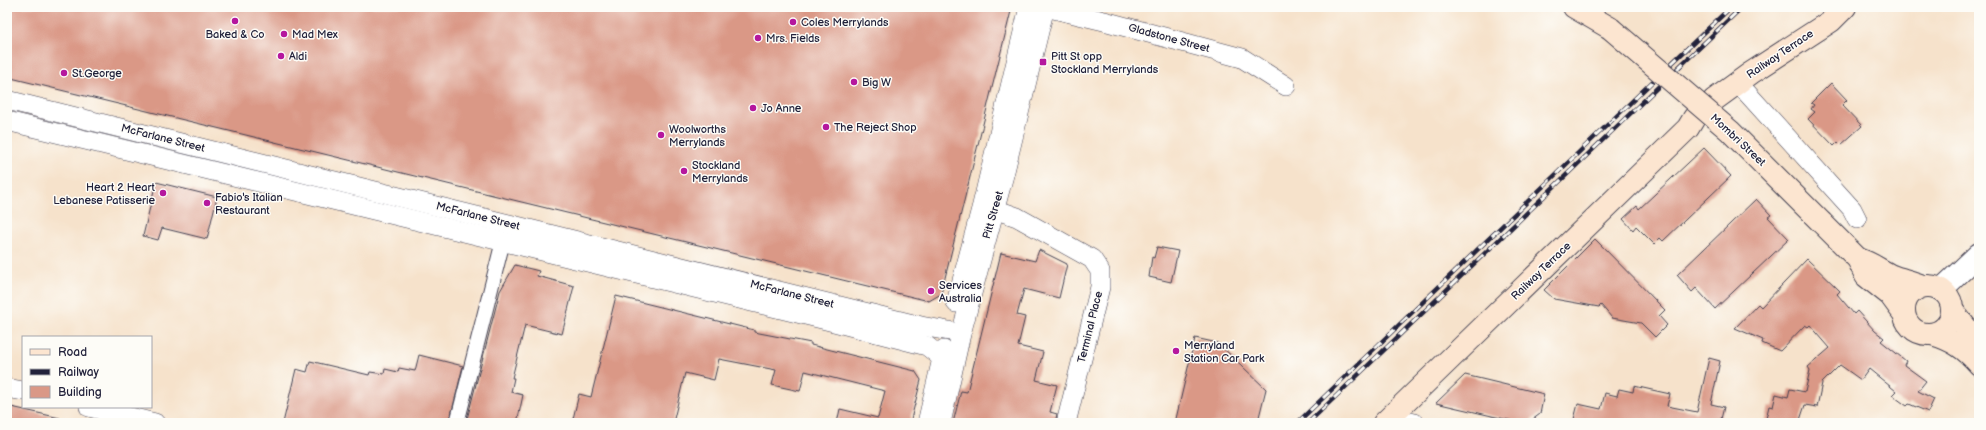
<svg xmlns="http://www.w3.org/2000/svg" width="1986" height="430" viewBox="0 0 1986 430" font-family="'Balsamiq Sans',sans-serif">
<style>
.building{fill:#da9886}
.lines{fill:none;stroke-linecap:round;stroke-linejoin:round}
.pedestrian-casing{stroke:#423f51;stroke-width:16}
.minor-casing{stroke:#423f51;stroke-width:20}
.tertiary-casing{stroke:#423f51;stroke-width:24}
.secondary-casing{stroke:#423f51;stroke-width:24}
.pedestrian{stroke:#fff;stroke-width:14}
.minor{stroke:#fff;stroke-width:19}
.tertiary{stroke:#fff;stroke-width:22}
.secondary{stroke:#fce5d0;stroke-width:22}
.rail-casing{stroke:#22223b;stroke-width:4.5}
.rail{stroke:#fdfcf7;stroke-width:3;stroke-dasharray:9;stroke-linecap:butt}
.secondary-bridge-casing{stroke:#423f51;stroke-width:24;stroke-linecap:butt}
.secondary-bridge{stroke:#fce5d0;stroke-width:22}
.poi-dot{fill:#b5179e;stroke:#fdfcf7;stroke-width:1.5}
.labels{text-anchor:middle;dominant-baseline:central;stroke-width:3;stroke-linejoin:round;paint-order:stroke}
.poi-label{font-size:11px;fill:#22223b;stroke:#fdfcf7;text-anchor:start}
.street-label{font-size:11px;fill:#22223b;stroke:#fdfcf7}
</style>
<rect width="100%" height="100%" fill="#fdfcf7"/>
<filter id="ink" filterUnits="userSpaceOnUse"><feTurbulence type="fractalNoise" baseFrequency=".025" numOctaves="2"/><feDisplacementMap in="SourceGraphic" scale="8" xChannelSelector="R" yChannelSelector="G"/><feConvolveMatrix kernelMatrix="1 2 1 2 8 2 1 2 1" color-interpolation-filters="sRGB"/></filter>
<filter id="wash" filterUnits="userSpaceOnUse"><feTurbulence type="fractalNoise" baseFrequency=".012" numOctaves="4" result="noise"/><feDisplacementMap in="SourceGraphic" scale="16" xChannelSelector="R" yChannelSelector="G"/><feGaussianBlur stdDeviation="0.9" result="paint"/><feColorMatrix in="noise" values="0 0 0 0 0 0 0 0 0 0 0 0 0 0 0 0 0 1.4 0 .05"/><feComposite in="paint" operator="in"/></filter>
<g filter="url(#wash)">
<rect width="100%" height="100%" fill="#f6e2cb"/>
<g id="blocks">
<g class="building">
<polygon points="7,7 1012,7 941,294 929,301 7,77"/>
<polygon points="1831,83 1847,100 1842,105 1862,126 1841,145 1838,142 1834,146 1808,119 1815,112 1811,109 1814,105 1811,103"/>
<polygon points="1704,148 1731,176 1663,241 1660,238 1654,244 1636,226 1633,230 1623,219 1637,206 1639,209"/>
<polygon points="156,182 217,197 207,239 162,228 158,240 143,236"/>
<polygon points="1756,199 1771,215 1768,217 1789,239 1715,309 1696,288 1692,292 1677,275"/>
<polygon points="1595,239 1665,310 1659,316 1667,325 1655,337 1641,323 1612,318 1601,305 1599,307 1554,299 1544,290"/>
<polygon points="1157,247 1178,251 1171,282 1149,277 1152,257 1154,258"/>
<polygon points="1039,250 1067,264 1059,298 1024,289 1017,315 1025,317 1018,346 1043,352 1036,380 1057,385 1050,412 1057,414 1055,423 953,423 961,391 967,392 1001,253 1035,261"/>
<polygon points="1807,259 1840,291 1837,294 1854,314 1857,311 1875,331 1884,338 1881,341 1906,361 1904,365 1926,381 1918,391 1934,399 1928,412 1909,404 1907,406 1892,395 1896,391 1869,369 1861,380 1840,365 1822,383 1817,407 1805,405 1799,423 1765,423 1769,406 1773,407 1776,394 1788,397 1790,389 1805,392 1810,370 1808,367 1830,348 1810,325 1808,327 1805,325 1780,351 1762,343 1763,340 1735,328 1758,304 1761,307"/>
<polygon points="515,265 539,271 537,276 574,286 562,334 525,325 512,378 514,378 511,392 523,395 517,423 466,423 500,291"/>
<polygon points="616,296 754,330 754,332 811,343 811,345 915,371 921,380 910,423 837,423 840,409 878,418 885,391 805,371 800,391 772,385 776,370 719,359 714,380 685,373 673,423 572,423 579,394 591,397"/>
<polygon points="1195,338 1218,343 1266,389 1259,417 1252,423 1175,423"/>
<polygon points="419,355 463,366 449,423 283,423 296,369 307,372 310,361 369,375 370,372 384,374 385,369 398,372 399,368 415,371"/>
<polygon points="1709,358 1720,361 1711,404 1724,407 1720,423 1573,423 1578,404 1601,409 1605,393 1617,396 1619,389 1633,392 1634,386 1670,394 1667,406 1697,412"/>
<polygon points="1465,375 1544,394 1540,414 1528,423 1522,423 1436,403"/>
<polygon points="7,406 60,418 60,423 7,423"/>
</g>
</g>
</g>
<g filter="url(#ink)">
<use href="#blocks" fill-opacity="0" stroke="#423f51" stroke-width="1"/>
<g class="lines">
<g class="pedestrian-casing">
<polyline id="pedestrian" points="457,423 503,241"/>
</g>
<g class="minor-casing">
<g id="minor">
<polyline points="1045,7 1104,21 1242,58 1286,86"/>
<polyline points="1738,83 1852,209 1857,219"/>
<polyline points="7,100 921,326 949,331"/>
<polyline points="7,121 826,320 927,346 942,358"/>
<polyline points="983,205 1017,217 1092,259 1100,271 1100,287 1066,423"/>
<polyline points="956,303 982,205 1029,7"/>
<polyline points="7,388 23,391"/>
<polyline points="89,407 155,423"/>
<polyline points="1390,417 1414,423"/>
<polyline points="927,423 944,350"/>
<polyline points="941,423 961,334 1004,175 1045,7"/>
</g>
</g>
<g class="tertiary-casing">
<polyline id="tertiary" points="1941,290 1979,254"/>
</g>
<g class="secondary-casing">
<g id="secondary">
<polyline points="1574,7 1610,28"/>
<polyline points="1714,100 1751,73 1831,21 1845,7"/>
<polyline points="1822,223 1858,259 1866,276 1890,295 1904,314"/>
<path d="M1861,260C1873,264 1881,271 1892,276C1902,280 1912,281 1922,286"/>
<circle cx="1928" cy="310" r="24"/>
<polyline points="1952,310 1979,344"/>
<path d="M1932,334C1952,340 1965,348 1979,364"/>
<polyline points="1384,423 1688,128 1694,118"/>
</g>
</g>
<use href="#pedestrian" class="pedestrian"/>
<use href="#minor" class="minor"/>
<use href="#tertiary" class="tertiary"/>
<use href="#secondary" class="secondary"/>
<g class="rail-casing">
<g id="rail">
<polyline points="1671,64 1731,7"/>
<polyline points="1677,69 1742,7"/>
<polyline points="1297,423 1652,82"/>
<polyline points="1308,423 1658,87"/>
</g>
</g>
<use href="#rail" class="rail"/>
<g class="secondary-bridge-casing">
<polyline id="secondary-bridge" points="1610,28 1730,131 1822,223"/>
</g>
<use href="#secondary-bridge" class="secondary-bridge"/>
</g>
</g>
<g class="poi-dot">
<circle cx="235" cy="21" r="4"/>
<circle cx="793" cy="22" r="4"/>
<circle cx="284" cy="34" r="4"/>
<circle cx="758" cy="38" r="4"/>
<circle cx="281" cy="56" r="4"/>
<rect x="1039" y="58" width="8" height="8" rx="2"/>
<circle cx="64" cy="73" r="4"/>
<circle cx="854" cy="82" r="4"/>
<circle cx="753" cy="108" r="4"/>
<circle cx="826" cy="127" r="4"/>
<circle cx="661" cy="135" r="4"/>
<circle cx="684" cy="171" r="4"/>
<circle cx="163" cy="193" r="4"/>
<circle cx="207" cy="203" r="4"/>
<circle cx="931" cy="291" r="4"/>
<circle cx="1176" cy="351" r="4"/>
</g>
<g class="labels">
<g class="poi-label">
<text x="801" y="22">Coles Merrylands</text>
<text x="235" y="34" text-anchor="middle">Baked &amp; Co</text>
<text x="292" y="34">Mad Mex</text>
<text x="766" y="38">Mrs. Fields</text>
<text x="289" y="56">Aldi</text>
<text x="1051" y="56">Pitt St opp<tspan x="1051" dy="13">Stockland Merrylands</tspan></text>
<text x="72" y="73">St.George</text>
<text x="862" y="82">Big W</text>
<text x="761" y="108">Jo Anne</text>
<text x="834" y="127">The Reject Shop</text>
<text x="669" y="129">Woolworths<tspan x="669" dy="13">Merrylands</tspan></text>
<text x="692" y="165">Stockland<tspan x="692" dy="13">Merrylands</tspan></text>
<text x="155" y="187" text-anchor="end">Heart 2 Heart<tspan x="155" dy="13">Lebanese Patisserie</tspan></text>
<text x="215" y="197">Fabio's Italian<tspan x="215" dy="13">Restaurant</tspan></text>
<text x="939" y="285">Services<tspan x="939" dy="13">Australia</tspan></text>
<text x="1184" y="345">Merryland<tspan x="1184" dy="13">Station Car Park</tspan></text>
</g>
<g class="street-label">
<text transform="translate(1169 38) rotate(15)">Gladstone Street</text>
<text transform="translate(1780 54) rotate(-34)">Railway Terrace</text>
<text transform="translate(163 138) rotate(14)">McFarlane Street</text>
<text transform="translate(1738 140) rotate(43)">Mombri Street</text>
<text transform="translate(993 215) rotate(-74)">Pitt Street</text>
<text transform="translate(478 216) rotate(14)">McFarlane Street</text>
<text transform="translate(1541 271) rotate(-44)">Railway Terrace</text>
<text transform="translate(792 294) rotate(14)">McFarlane Street</text>
<text transform="translate(1090 327) rotate(-76)">Terminal Place</text>
</g>
</g>
<rect width="1986" height="430" fill="none" stroke="#fdfcf7" stroke-width="24"/>
<rect x="22" y="336" width="130" height="72" fill="#fdfcf7" stroke="#a5a5ac"/>
<rect x="30" y="349" width="20" height="6" fill="#fce5d0" stroke="#a5a5ac"/>
<text x="58" y="356" font-size="12" fill="#22223b">Road</text>
<rect x="30" y="369" width="20" height="6" fill="#22223b" stroke="#a5a5ac"/>
<text x="58" y="376" font-size="12" fill="#22223b">Railway</text>
<rect x="30" y="386" width="20" height="12" fill="#da9886" stroke="#a5a5ac"/>
<text x="58" y="396" font-size="12" fill="#22223b">Building</text>
</svg>
